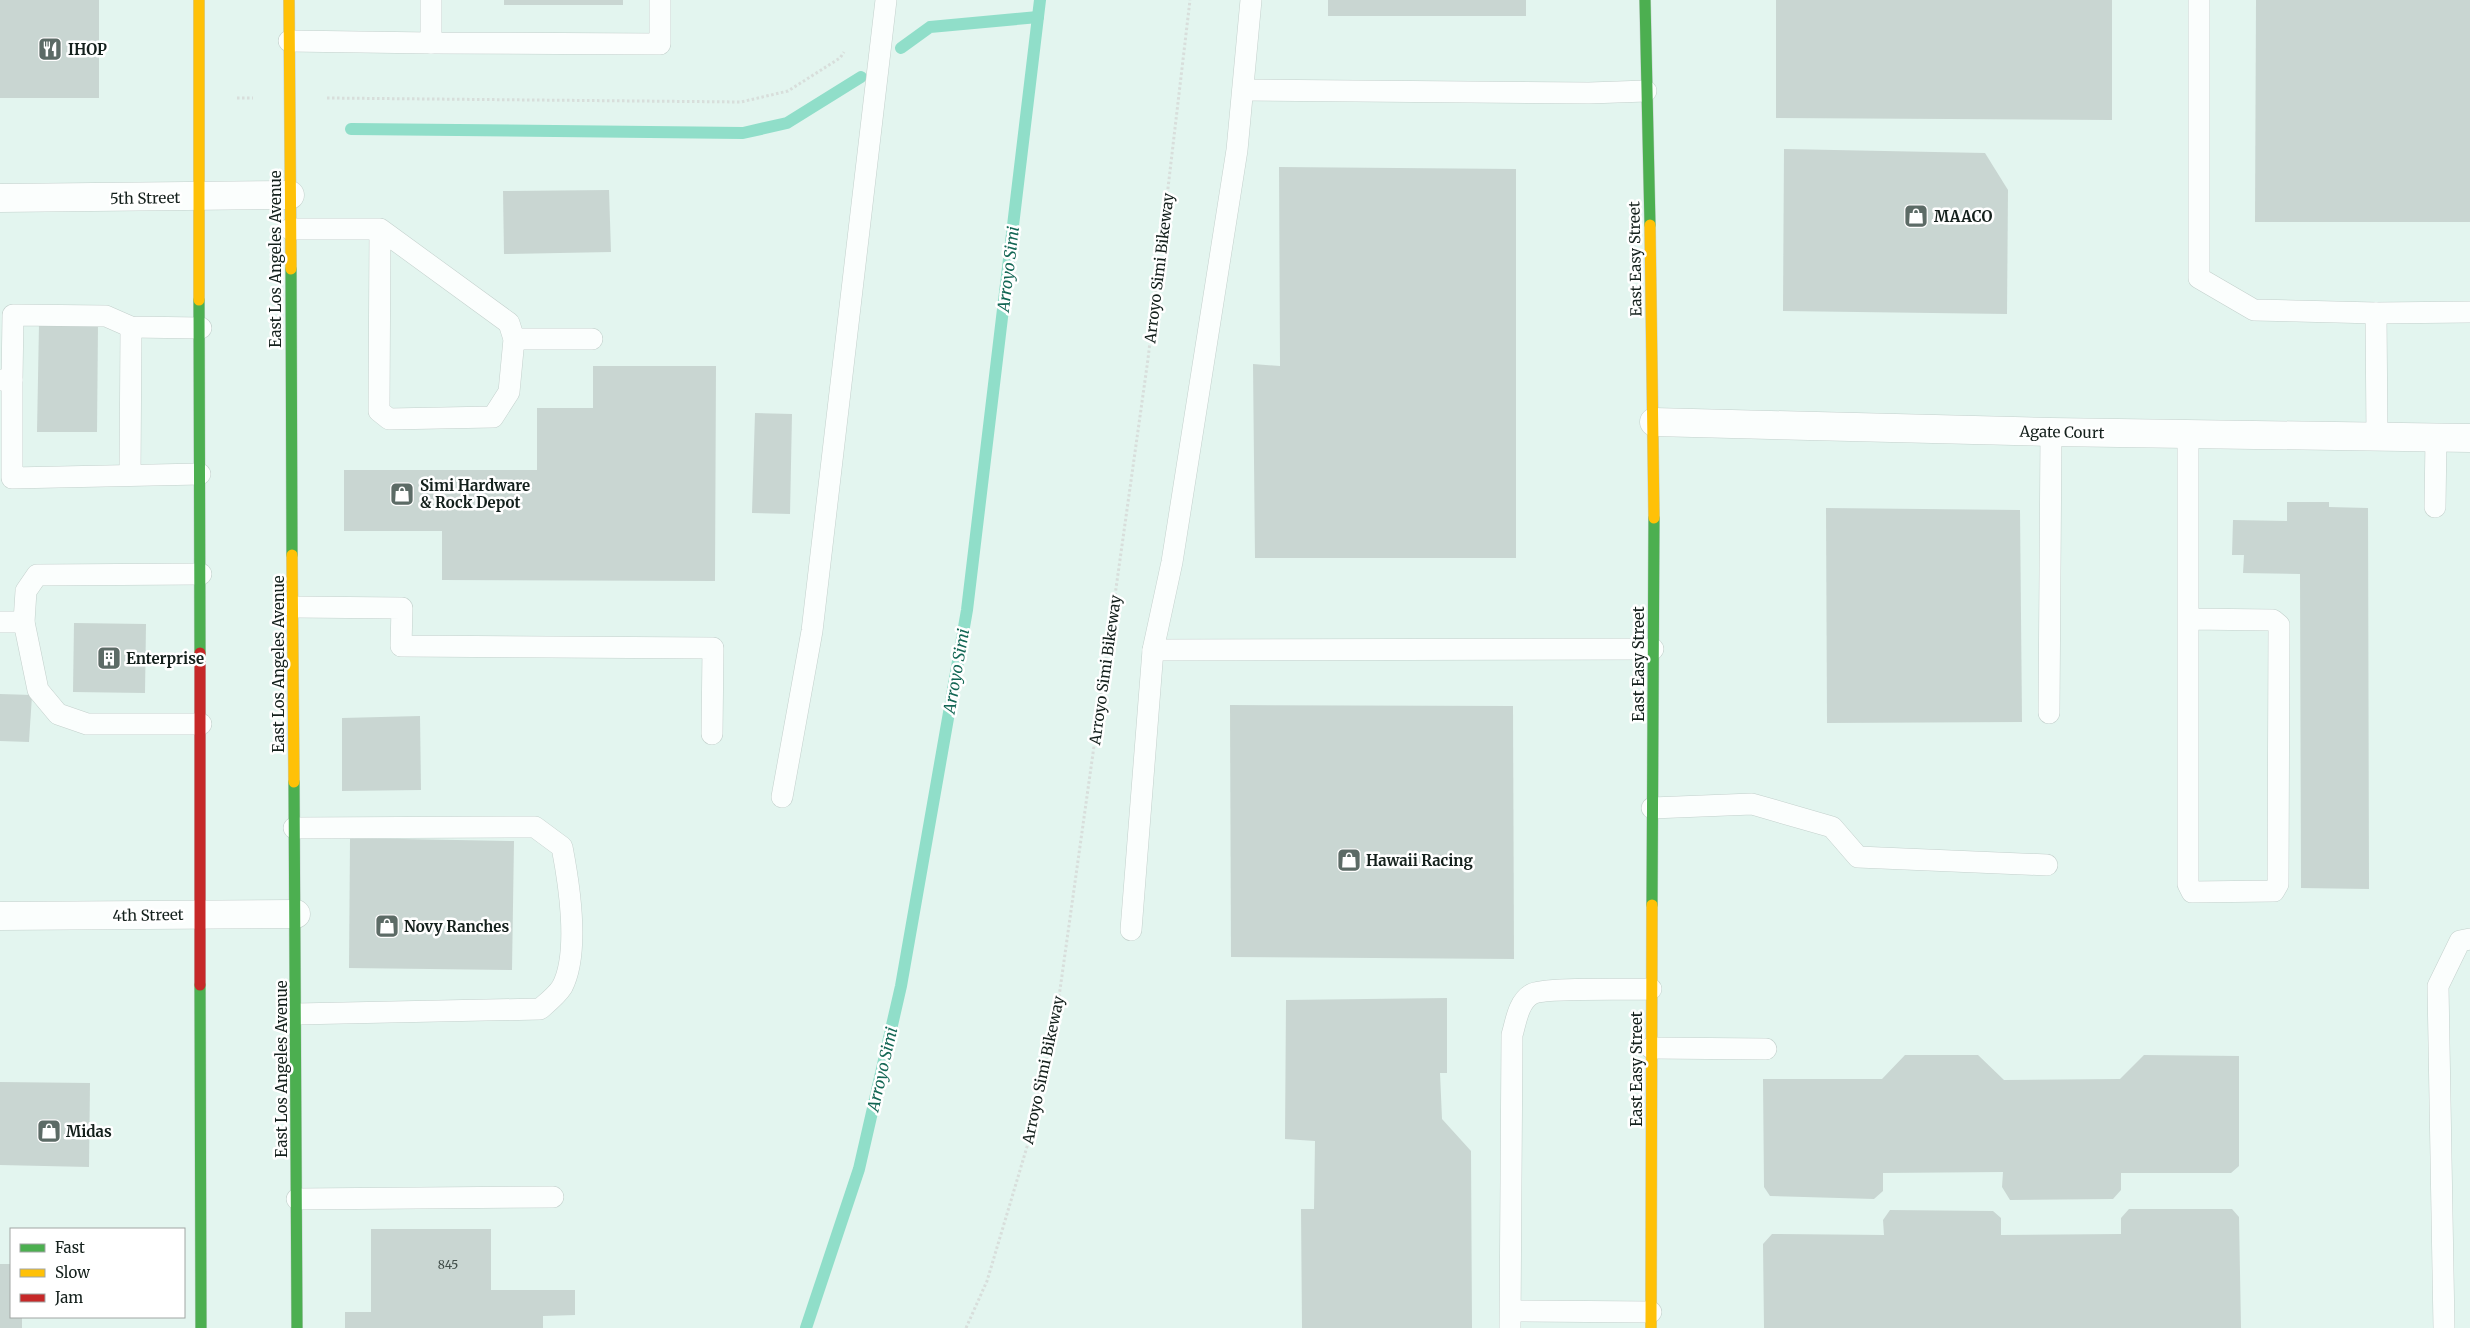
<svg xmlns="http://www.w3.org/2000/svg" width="2470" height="1328" viewBox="0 0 2470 1328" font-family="Merriweather,serif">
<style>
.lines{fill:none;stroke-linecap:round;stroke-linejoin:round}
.stream{stroke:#90dec9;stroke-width:12}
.building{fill:#c9d6d2}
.lane-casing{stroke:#c3d0cc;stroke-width:22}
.street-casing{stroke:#c3d0cc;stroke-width:29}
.fast-casing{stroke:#c3d0cc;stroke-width:12}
.slow-casing{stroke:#c3d0cc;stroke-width:12}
.jam-casing{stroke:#c3d0cc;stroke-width:12}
.path{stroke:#d8dedb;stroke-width:3;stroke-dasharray:2.5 2.5;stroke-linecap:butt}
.lane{stroke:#fbfefd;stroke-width:21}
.street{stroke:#fbfefd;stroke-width:28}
.fast{stroke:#4caf50;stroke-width:11}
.slow{stroke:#ffc107;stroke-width:11}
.jam{stroke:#c62828;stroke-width:11}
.labels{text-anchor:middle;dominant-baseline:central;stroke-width:5;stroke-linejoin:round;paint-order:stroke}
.number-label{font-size:12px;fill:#414e4a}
.poi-label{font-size:15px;font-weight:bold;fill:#14201c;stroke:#fff;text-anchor:start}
.street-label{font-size:15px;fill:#14201c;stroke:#fff}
.water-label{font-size:16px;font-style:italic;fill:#136654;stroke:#fff}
</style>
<rect width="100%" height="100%" fill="#e3f5ef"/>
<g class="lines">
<g class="stream">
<polyline points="901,48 930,27 1038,17"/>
<polyline points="351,129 743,133 787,123 861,77"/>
<polyline points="806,1328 859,1169 901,986 967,610 1040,0"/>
</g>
</g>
<g class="building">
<rect x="0" y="0" width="99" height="98"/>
<rect x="504" y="0" width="119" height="5"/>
<rect x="1328" y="0" width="198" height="16"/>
<polygon points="1776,0 2112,0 2112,120 1776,118"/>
<polygon points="2256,0 2470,0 2470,222 2255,222"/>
<polygon points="1784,149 1985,153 2008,190 2007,314 1783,311"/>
<polygon points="1279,167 1516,169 1516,558 1255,558 1253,364 1280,366"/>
<polygon points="609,190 611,252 504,254 503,191"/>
<polygon points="39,324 98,324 97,432 37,432"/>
<polygon points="593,366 716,366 715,581 442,580 442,531 344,531 344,470 537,470 537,408 593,408"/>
<polygon points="755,413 792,414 790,514 752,513"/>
<polygon points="2287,502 2329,502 2329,507 2368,508 2369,889 2301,888 2300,574 2243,573 2244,555 2232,555 2233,520 2287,521"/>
<polygon points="1826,508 2020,510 2022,722 1827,723"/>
<polygon points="74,623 146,624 145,693 73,692"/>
<polygon points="0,694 32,695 29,742 0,741"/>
<polygon points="1230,705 1513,706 1514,959 1231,957"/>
<polygon points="420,716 421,790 342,791 342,718"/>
<polygon points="350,838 514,841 512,970 349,968"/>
<polygon points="1447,998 1447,1073 1440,1073 1442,1119 1471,1151 1472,1328 1302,1328 1301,1209 1314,1209 1315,1141 1285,1139 1286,1000"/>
<polygon points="1905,1055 1978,1055 2004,1080 2120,1079 2144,1055 2239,1056 2239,1166 2231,1173 2121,1173 2121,1190 2113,1199 2010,1200 2002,1187 2003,1172 1883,1173 1883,1191 1874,1199 1770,1196 1764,1187 1763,1079 1882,1079"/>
<polygon points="0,1082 90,1083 89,1167 0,1165"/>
<polygon points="2129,1209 2232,1209 2239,1217 2241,1328 1764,1328 1763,1244 1772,1234 1884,1235 1883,1220 1890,1210 1993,1211 2001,1218 2001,1235 2121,1234 2121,1218"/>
<polygon points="371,1229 491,1229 491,1290 575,1290 575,1315 543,1316 543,1328 345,1328 345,1312 371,1312"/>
<polygon points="0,1264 11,1264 11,1317 22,1317 22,1328 0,1328"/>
</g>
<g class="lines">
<g class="lane-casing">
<g id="lane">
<polyline points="431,0 431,43 660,44 660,0"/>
<polyline points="2199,0 2199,278 2254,310 2376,313 2470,312"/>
<polyline points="289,41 431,43"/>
<polyline points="1243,90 1589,93 1646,91"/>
<polyline points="290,229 380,229 509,323 514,339 509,392 493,417 389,419 379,411 380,229"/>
<polyline points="2376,313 2377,437"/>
<polyline points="514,339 592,339"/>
<polyline points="0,380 12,380 12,478 200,474"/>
<polyline points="12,380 13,315 106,316 131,327 201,328"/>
<path d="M2188,434C2188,584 2188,734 2188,884L2192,892L2274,891L2278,884L2279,625L2273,620L2188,619"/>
<polyline points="130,475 131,327"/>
<polyline points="2435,507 2436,438"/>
<polyline points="201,574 37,575 26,591 24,622 38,690 58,714 87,724 201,724"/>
<polyline points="293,607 402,608 401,646 713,648 712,734"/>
<polyline points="0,622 24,622"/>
<polyline points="1153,650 1172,562 1237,150 1251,0"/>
<polyline points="2049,713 2051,432"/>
<polyline points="782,797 812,631 886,0"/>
<polyline points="1652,808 1752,804 1832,827 1858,857 2047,865"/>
<path d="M294,828L535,827L562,847C569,883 580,953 562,987C557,995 547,1003 540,1009L296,1014"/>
<polyline points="1131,930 1153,650 1653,649"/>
<polyline points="1651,1048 1766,1049"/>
<polyline points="297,1199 553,1197"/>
<polyline points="1511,1311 1651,1312"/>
<path d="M1510,1328L1512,1035C1516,1022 1518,1002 1532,994C1544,987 1632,990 1651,989"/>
<polyline points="2444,1328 2438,986 2460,941 2470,939"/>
</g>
</g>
<g class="street-casing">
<g id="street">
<polyline points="0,198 290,195"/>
<polyline points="1654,422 2051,432 2470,438"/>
<polyline points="0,916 296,914"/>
</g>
</g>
<g class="fast-casing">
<g id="fast">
<polyline points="1645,0 1650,225"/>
<polyline points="291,269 292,555"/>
<polyline points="199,300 200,653"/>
<polyline points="294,782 297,1328"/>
<polyline points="1652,905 1654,518"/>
<polyline points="200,985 201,1328"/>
</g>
</g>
<g class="slow-casing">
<g id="slow">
<polyline points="199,0 199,300"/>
<polyline points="289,0 291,269"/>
<polyline points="1650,225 1654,518"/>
<polyline points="292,555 294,782"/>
<polyline points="1651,1328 1652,905"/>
</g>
</g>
<g class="jam-casing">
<polyline id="jam" points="200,653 200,985"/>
</g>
<g class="path">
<polyline points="237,98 253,98"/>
<polyline points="327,98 741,102 788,91 840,58 844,52"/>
<polyline points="966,1328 987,1281 1029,1140 1058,1004 1148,359 1190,0"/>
</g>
<use href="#lane" class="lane"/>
<use href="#street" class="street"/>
<use href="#fast" class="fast"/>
<use href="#slow" class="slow"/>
<use href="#jam" class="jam"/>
</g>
<defs>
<g id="restaurant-square" transform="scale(1.25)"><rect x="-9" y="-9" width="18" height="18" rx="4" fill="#5c6b66" stroke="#fff"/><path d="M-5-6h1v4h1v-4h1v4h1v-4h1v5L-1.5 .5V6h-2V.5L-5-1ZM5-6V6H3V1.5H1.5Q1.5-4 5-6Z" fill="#fff"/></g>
<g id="shop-square" transform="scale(1.25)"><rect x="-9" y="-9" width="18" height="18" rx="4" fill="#5c6b66" stroke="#fff"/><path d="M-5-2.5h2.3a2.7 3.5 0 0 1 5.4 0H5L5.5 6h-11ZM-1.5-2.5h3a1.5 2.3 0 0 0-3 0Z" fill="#fff"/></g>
<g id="building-square" transform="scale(1.25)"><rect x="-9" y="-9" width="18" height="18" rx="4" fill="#5c6b66" stroke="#fff"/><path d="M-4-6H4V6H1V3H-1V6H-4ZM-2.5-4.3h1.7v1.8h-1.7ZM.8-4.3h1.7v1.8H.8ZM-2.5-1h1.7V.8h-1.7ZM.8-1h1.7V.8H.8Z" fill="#fff"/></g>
</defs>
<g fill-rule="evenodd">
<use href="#restaurant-square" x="50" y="49"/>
<use href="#shop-square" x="1916" y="216"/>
<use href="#shop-square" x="402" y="494"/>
<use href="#building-square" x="109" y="658"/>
<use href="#shop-square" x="1349" y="860"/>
<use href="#shop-square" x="387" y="926"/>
<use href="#shop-square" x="49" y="1131"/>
</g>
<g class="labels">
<g class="number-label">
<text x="448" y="1264">845</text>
</g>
<g class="poi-label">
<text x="68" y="49">IHOP</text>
<text x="1934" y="216">MAACO</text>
<text x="420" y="485">Simi Hardware<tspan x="420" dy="17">&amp; Rock Depot</tspan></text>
<text x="126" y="658">Enterprise</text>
<text x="1366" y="860">Hawaii Racing</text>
<text x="404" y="926">Novy Ranches</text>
<text x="66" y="1131">Midas</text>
</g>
<g class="street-label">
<text transform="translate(145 198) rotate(-1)">5th Street</text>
<text transform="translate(275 259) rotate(-90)">East Los Angeles Avenue</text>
<text transform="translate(1635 259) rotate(-91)">East Easy Street</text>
<text transform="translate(1159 268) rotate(-83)">Arroyo Simi Bikeway</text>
<text transform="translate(2062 432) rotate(1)">Agate Court</text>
<text transform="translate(278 664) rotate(-90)">East Los Angeles Avenue</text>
<text transform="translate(1638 664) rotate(-90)">East Easy Street</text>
<text transform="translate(1105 670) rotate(-82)">Arroyo Simi Bikeway</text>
<text transform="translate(148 915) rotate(-1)">4th Street</text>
<text transform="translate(281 1069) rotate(-90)">East Los Angeles Avenue</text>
<text transform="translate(1636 1069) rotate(-90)">East Easy Street</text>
<text transform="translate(1043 1070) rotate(-78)">Arroyo Simi Bikeway</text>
</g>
<g class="water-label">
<text transform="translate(1008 269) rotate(-83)">Arroyo Simi</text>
<text transform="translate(956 671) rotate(-80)">Arroyo Simi</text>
<text transform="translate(882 1069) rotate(-77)">Arroyo Simi</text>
</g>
</g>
<rect x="10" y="1228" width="175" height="90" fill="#ffffff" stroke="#a1a6a4"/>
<rect x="20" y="1244" width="25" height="8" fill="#4caf50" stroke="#a1a6a4"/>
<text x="55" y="1253" font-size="15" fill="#14201c">Fast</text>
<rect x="20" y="1269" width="25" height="8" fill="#ffc107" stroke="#a1a6a4"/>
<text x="55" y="1278" font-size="15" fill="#14201c">Slow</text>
<rect x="20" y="1294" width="25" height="8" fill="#c62828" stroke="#a1a6a4"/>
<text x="55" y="1303" font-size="15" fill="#14201c">Jam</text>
</svg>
